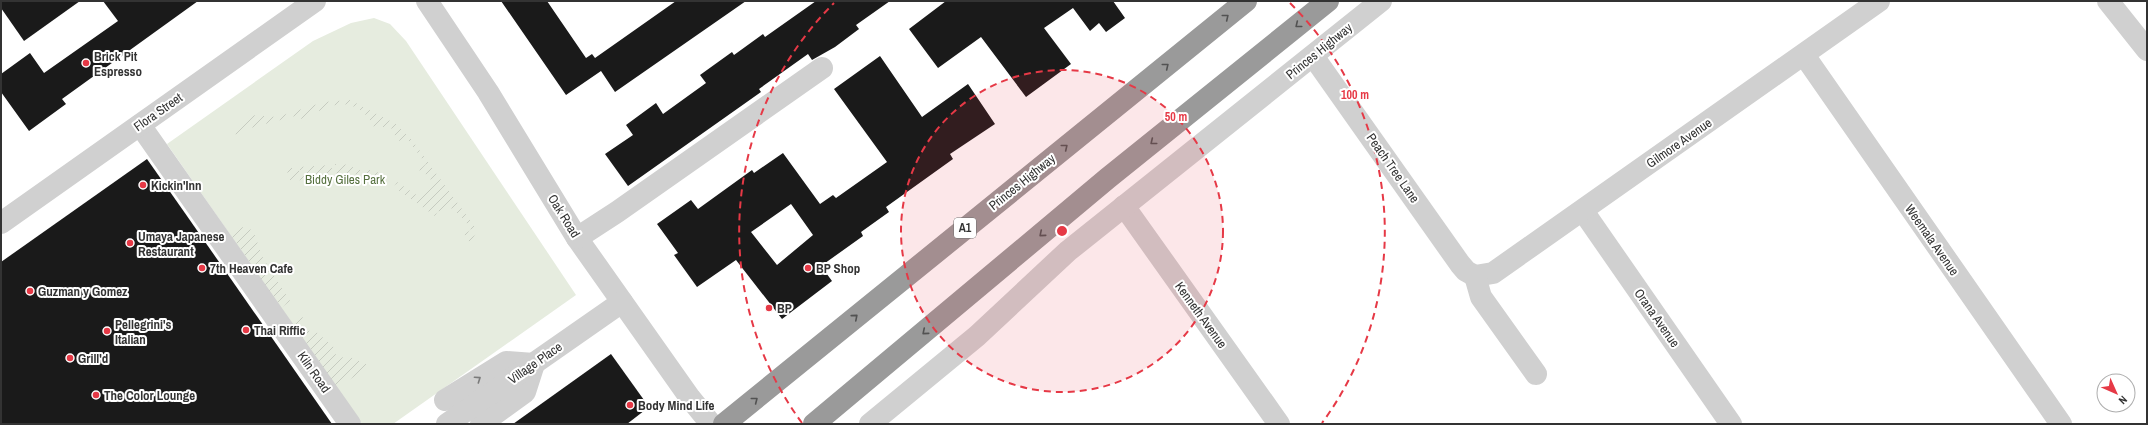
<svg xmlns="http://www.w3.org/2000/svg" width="2148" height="425" viewBox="0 0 2148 425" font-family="'Archivo Narrow',sans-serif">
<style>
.park{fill:#e6ecdf}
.garden{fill:url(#garden-furrows)}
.building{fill:#1a1a1a;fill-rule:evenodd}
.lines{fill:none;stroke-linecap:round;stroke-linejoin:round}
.minor{stroke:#d0d0d0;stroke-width:22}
.highway{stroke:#9a9a9a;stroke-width:22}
.oneway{stroke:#525252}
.oneway2{stroke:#7a7a7a}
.ring{fill:none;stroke:#e63946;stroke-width:2;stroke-dasharray:7 5}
.poi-dot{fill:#e63946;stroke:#fff;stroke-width:1.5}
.labels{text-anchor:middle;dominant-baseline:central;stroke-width:4;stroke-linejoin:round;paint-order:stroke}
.shield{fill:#fff;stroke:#707070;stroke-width:1}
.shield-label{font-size:12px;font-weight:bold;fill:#333}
.street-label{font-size:13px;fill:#333;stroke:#fff}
.poi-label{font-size:13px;font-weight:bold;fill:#333;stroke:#fff;text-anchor:start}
.park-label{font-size:13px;fill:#56703f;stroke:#fff}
.centre{fill:#e63946;stroke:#fff;stroke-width:2}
.ring-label{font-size:12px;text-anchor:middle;font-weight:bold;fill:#e63946;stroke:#fff;stroke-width:4;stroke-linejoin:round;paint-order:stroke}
</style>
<defs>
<pattern id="garden-furrows" width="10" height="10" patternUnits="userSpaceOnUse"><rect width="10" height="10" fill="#e6ecdf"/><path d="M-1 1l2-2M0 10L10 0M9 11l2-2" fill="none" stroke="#c6cbc0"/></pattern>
</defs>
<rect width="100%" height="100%" fill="#fff"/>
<polygon class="park" points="374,18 390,24 406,41 576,295 393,424 362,424 167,144 313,41 351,23"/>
<g class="garden">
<path d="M350,100L396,124L412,140L475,227L477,231L470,243L464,234L471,230C465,219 458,213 448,206L443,213L438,211L435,216L394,187L397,182L418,196L422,195L431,181L430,177L419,170L426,164L408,140L396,141L394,131L390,127H374C363,104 342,98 319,111L318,110L310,112V117L300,119L295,116L247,129L236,135L233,128L251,115L277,117L324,102Z"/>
<path d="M335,164H344L363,171L367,169L383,174L381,181C349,169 322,172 291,183L286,168H295L296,171H300L299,167L331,165L332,169L336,168Z"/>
<polygon points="243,227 252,230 254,233 263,258 290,301 281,308 230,234"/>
<polygon points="300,314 306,322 303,325 309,331 313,329 337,350 335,354 344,358 346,355 370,366 337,388 290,321"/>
</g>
<g class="building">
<polygon points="1,1 80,1 24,41 1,8"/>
<polygon points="103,1 198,1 62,99 66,104 29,131 1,92 1,74 30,53 44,73 118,21"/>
<polygon points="501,1 547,1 586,58 592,54 595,58 676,1 746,1 615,92 601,71 566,95"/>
<polygon points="816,1 890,1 856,25 859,29 835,47 812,60 808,54 759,89 761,92 628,186 605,154 633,135 626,125 656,103 663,114 706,83 700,75 732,52 734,55 763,34 765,37"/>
<polygon points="946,1 1113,1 1125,18 1106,32 1099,23 1090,31 1073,8 1044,28 1071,64 1026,97 981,37 938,68 909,29"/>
<path d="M880,56L922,117L968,84L995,124L950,154L953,159L886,207L889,212L861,232L863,236L821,266L832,281L782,319L736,260L697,287L674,255L678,253L657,224L691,200L698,209L752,170L754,173L783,153L820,204L833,195L836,198L887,162L834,89ZM791,204L813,235L777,265L751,232Z"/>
<polygon points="147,159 187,216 332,424 1,424 1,262"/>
<polygon points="611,354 649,407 627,424 513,424"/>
</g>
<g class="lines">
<g class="minor">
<polyline points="427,1 488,92 577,238 690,398 711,424"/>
<polyline points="2108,1 2147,50"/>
<polyline points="1804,55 2061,424"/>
<polyline points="1313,56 1460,264 1466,271 1475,276"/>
<polyline points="140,125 350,424"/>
<polyline points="1124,206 1279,424"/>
<polyline points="1583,211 1731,424"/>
<polyline points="1,223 315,1"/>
<polyline points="577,238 617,212 822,68"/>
<polyline points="1475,276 1493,273 1879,1"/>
<polyline points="1475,276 1481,297 1536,374"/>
<polyline points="445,400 506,362 534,364 525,392 481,424"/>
<polyline points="447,424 622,302"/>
<polyline points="870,424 977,336 1068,251 1381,1"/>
</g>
<g class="highway">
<polyline points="724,424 1246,1"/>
<polyline points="814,424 1108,178 1328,1"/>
</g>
</g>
<defs><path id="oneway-chevron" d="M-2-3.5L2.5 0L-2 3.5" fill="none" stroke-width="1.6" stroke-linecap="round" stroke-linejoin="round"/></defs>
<g class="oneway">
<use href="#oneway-chevron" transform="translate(1226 17) rotate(-39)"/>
<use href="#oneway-chevron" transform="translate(1298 25) rotate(141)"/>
<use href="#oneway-chevron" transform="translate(1166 66) rotate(-39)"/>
<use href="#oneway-chevron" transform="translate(1153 142) rotate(141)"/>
<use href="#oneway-chevron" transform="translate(1065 147) rotate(-39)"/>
<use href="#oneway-chevron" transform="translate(1042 234) rotate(140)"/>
<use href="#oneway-chevron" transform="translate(855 317) rotate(-41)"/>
<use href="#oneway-chevron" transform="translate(925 332) rotate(140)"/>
<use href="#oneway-chevron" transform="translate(755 400) rotate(-38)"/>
</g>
<use class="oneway2" href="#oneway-chevron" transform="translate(478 379) rotate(-34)"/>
<circle cx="1062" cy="231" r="161" fill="#e63946" fill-opacity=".12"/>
<g class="ring">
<circle cx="1062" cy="231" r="161"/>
<path d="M802 423A323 323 0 0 1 834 3M1290 3A323 323 0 0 1 1322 423"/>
</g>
<g class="poi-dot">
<circle cx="86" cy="63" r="4"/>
<circle cx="143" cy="185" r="4"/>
<circle cx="130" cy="243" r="4"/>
<circle cx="202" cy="268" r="4"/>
<circle cx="808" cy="268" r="4"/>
<circle cx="30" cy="291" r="4"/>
<circle cx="769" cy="308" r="4"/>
<circle cx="246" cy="330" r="4"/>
<circle cx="107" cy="331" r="4"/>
<circle cx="70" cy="358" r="4"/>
<circle cx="96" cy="395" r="4"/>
<circle cx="630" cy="405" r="4"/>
</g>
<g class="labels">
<rect class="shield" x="954" y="218" width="22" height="20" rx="3"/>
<g class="shield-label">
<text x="965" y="228">A1</text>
</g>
<g class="street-label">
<text transform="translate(1319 51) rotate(-39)">Princes Highway</text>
<text transform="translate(158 112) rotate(-35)">Flora Street</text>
<text transform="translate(1679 143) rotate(-35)">Gilmore Avenue</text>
<text transform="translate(1393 168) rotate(55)">Peach Tree Lane</text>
<text transform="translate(1022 182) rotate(-39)">Princes Highway</text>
<text transform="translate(564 216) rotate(58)">Oak Road</text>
<text transform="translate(1932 240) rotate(55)">Weemala Avenue</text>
<text transform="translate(1201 315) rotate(54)">Kenneth Avenue</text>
<text transform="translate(1657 318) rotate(55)">Orana Avenue</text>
<text transform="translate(535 363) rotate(-35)">Village Place</text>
<text transform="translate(314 372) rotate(55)">Kiln Road</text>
</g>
<g class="poi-label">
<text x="94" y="56">Brick Pit<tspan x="94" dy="15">Espresso</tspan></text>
<text x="151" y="185">Kickin'Inn</text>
<text x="138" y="236">Umaya Japanese<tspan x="138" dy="15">Restaurant</tspan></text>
<text x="210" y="268">7th Heaven Cafe</text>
<text x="816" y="268">BP Shop</text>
<text x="38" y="291">Guzman y Gomez</text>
<text x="777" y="308">BP</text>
<text x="115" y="324">Pellegrini's<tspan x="115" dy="15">Italian</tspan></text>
<text x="254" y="330">Thai Riffic</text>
<text x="78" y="358">Grill'd</text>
<text x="104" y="395">The Color Lounge</text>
<text x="638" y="405">Body Mind Life</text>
</g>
<g class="park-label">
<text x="345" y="179">Biddy Giles Park</text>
</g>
</g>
<circle cx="1062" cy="231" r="6" class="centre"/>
<g class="ring-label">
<text x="1355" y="99">100 m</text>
<text x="1176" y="121">50 m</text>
</g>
<rect width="2148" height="425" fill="none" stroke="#333333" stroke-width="4"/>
<g transform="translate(2116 393) rotate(135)"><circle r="19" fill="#ffffff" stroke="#adadad"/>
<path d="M0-3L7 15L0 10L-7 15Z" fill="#e63946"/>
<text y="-6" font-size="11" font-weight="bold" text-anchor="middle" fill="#333333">N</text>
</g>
</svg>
